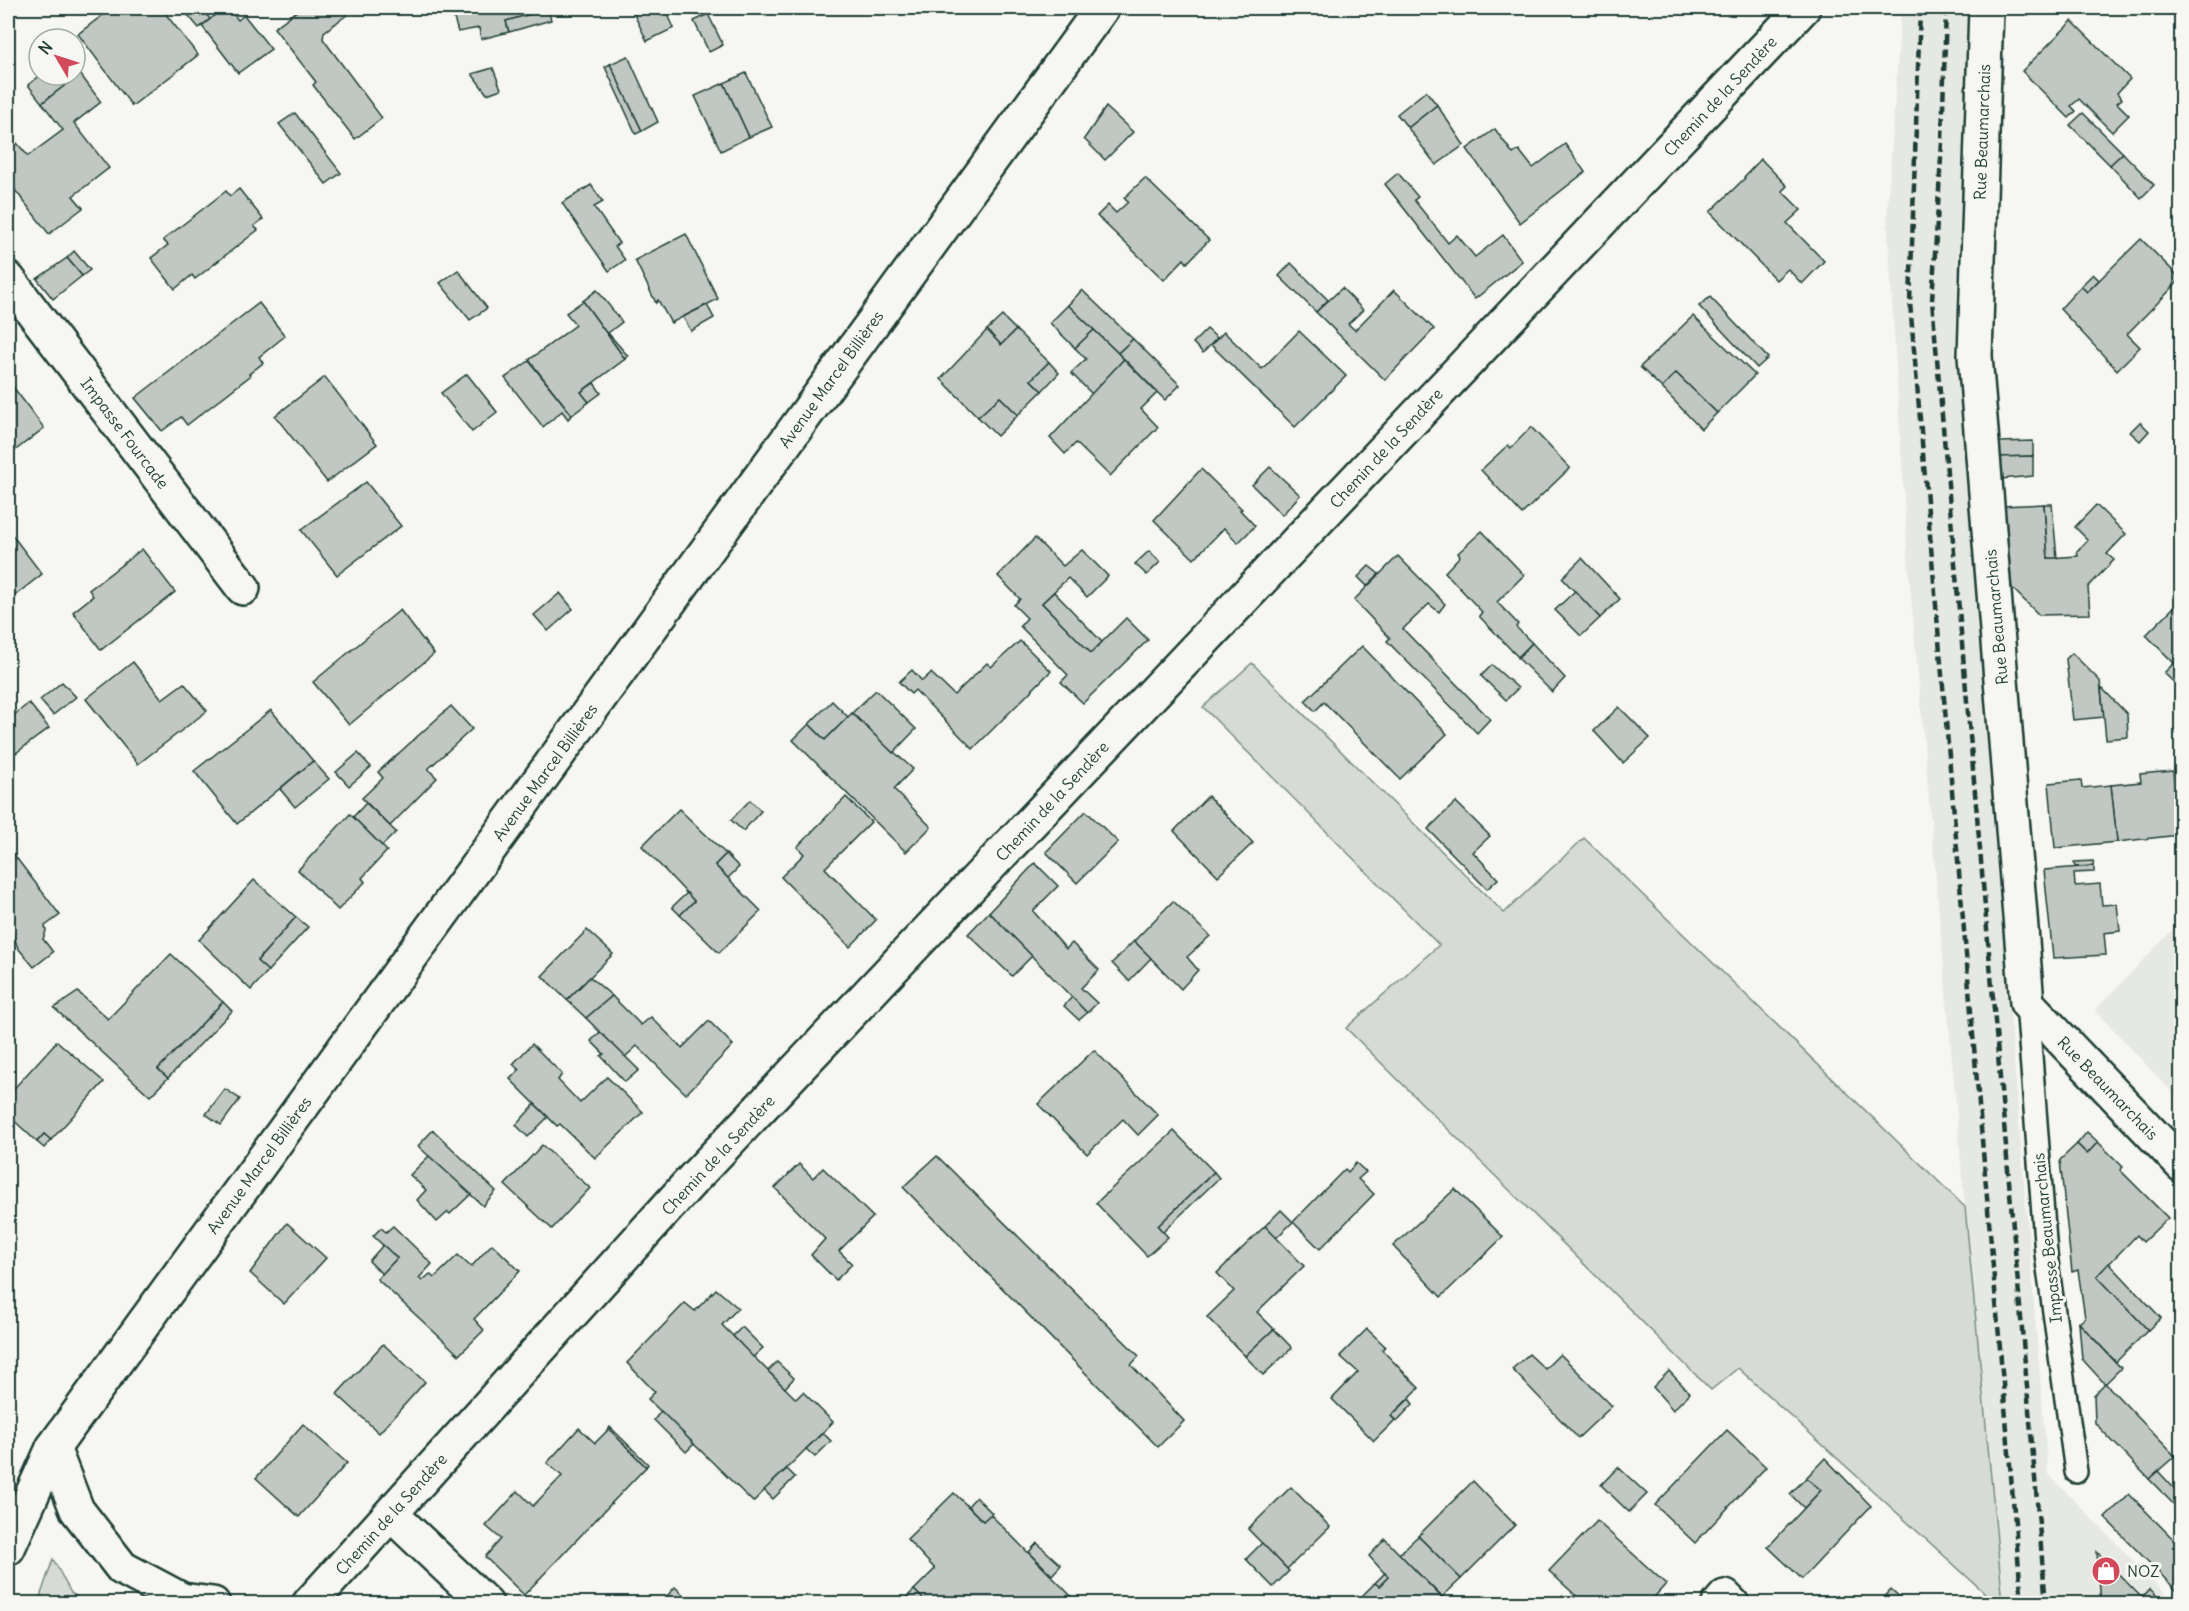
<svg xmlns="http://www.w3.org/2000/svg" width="2189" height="1611" viewBox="0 0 2189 1611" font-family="Delius,sans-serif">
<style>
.built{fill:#e6e8e4}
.green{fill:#d6dbd6;stroke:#7a8c85;stroke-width:1.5}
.building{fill:#c1c8c3;stroke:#1f3d34;stroke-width:1.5}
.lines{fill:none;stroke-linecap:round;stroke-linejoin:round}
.service-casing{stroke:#1f3d34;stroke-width:26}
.minor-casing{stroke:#1f3d34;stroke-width:38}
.tertiary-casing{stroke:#1f3d34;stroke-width:38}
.service{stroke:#f6f6f2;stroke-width:21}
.minor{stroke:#f6f6f2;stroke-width:33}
.tertiary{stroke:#f6f6f2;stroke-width:33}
.rail{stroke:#1f3d34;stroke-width:4.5;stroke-dasharray:9 4.5;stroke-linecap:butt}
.labels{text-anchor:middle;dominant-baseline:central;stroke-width:6;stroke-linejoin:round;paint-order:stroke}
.street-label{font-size:16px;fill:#1f3d34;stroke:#f6f6f2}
.poi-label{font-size:16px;fill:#1f3d34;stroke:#f6f6f2;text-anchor:start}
</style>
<rect width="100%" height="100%" fill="#f6f6f2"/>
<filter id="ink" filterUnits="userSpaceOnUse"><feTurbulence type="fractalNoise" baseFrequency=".0167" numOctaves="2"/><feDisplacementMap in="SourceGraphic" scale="12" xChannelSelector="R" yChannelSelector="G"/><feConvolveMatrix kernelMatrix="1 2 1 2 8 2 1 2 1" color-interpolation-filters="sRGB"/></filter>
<g filter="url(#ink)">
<g class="built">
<polygon points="1901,8 1967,8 1955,348 2048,1474 2175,1603 2003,1603 1965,1207 1908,561 1887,218"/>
<polygon points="2181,921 2181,1102 2095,1010"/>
</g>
<g class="green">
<polygon points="1252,663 1504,913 1584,838 1965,1207 2003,1603 1996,1603 1738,1368 1711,1390 1346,1028 1439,945 1203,707"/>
<polygon points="53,1559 71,1593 87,1603 38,1603"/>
</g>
<g class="building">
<polygon points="112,8 161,8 198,55 132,106 78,34"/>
<polygon points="182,8 201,8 210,19 199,28"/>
<polygon points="224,8 228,8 238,20 244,15 271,49 238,73 202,26"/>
<polygon points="301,8 341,8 347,15 324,32 323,39 382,118 355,139 313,85 316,82 274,28"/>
<polygon points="451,8 548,8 548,9 506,21 509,32 481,39 479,28 458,32"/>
<polygon points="631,8 665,8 674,28 647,41"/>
<polygon points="548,9 551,20 509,32 506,21"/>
<polygon points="708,14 723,45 709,52 694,21"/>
<polygon points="2072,21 2130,79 2117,93 2122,99 2117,103 2129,115 2112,132 2079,99 2071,106 2076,111 2069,118 2022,71"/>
<polygon points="628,56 658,122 642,131 610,64"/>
<polygon points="610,64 642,131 636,134 605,67"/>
<polygon points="75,68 80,74 42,103 28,85 41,75 75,75"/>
<polygon points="493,68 501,89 487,94 472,74"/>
<polygon points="746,73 772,127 749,137 724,83"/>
<polygon points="80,74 101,102 74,123 109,168 73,196 83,208 49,234 8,181 8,150 17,143 28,156 63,130 42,103"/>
<polygon points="724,83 749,137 721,151 695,96"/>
<polygon points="1426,91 1437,105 1408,128 1397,114"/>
<polygon points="1437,105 1464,145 1436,165 1408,128"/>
<polygon points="1106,107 1133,132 1105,160 1084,139"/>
<polygon points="295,113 341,173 326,184 279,124"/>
<polygon points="2083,113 2123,153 2110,165 2070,125"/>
<polygon points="1495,129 1513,154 1519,150 1533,168 1565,144 1585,172 1520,223 1467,149"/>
<polygon points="2123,153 2154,185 2141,198 2110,165"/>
<polygon points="1761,159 1787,186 1782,191 1801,210 1787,223 1824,261 1802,284 1788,269 1776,280 1710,212 1745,178 1744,177"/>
<polygon points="1398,173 1418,197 1414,200 1448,243 1457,235 1475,257 1503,235 1522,261 1475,299 1385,184"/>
<polygon points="1145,178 1209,240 1187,263 1184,259 1164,280 1097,216 1108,205 1116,213 1128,202 1124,198"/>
<polygon points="591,185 603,202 594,207 619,243 615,246 625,260 609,271 562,203"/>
<polygon points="239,189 263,219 254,226 258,230 195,279 192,275 175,289 151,258 168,245 163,240 226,191 230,196"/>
<polygon points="686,234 718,299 671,323 658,300 656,303 635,260"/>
<polygon points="2141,239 2181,279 2127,334 2140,347 2117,370 2060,309 2081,286 2087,292"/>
<polygon points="74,251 90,270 82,276 67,258"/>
<polygon points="67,258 82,276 53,299 37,279"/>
<polygon points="1291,263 1328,300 1316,312 1279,276"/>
<polygon points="458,270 487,308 470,320 440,283"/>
<polygon points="2093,274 2099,280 2087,292 2081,286"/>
<polygon points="1342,288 1363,310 1348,324 1355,330 1394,290 1434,329 1385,380 1316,312"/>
<polygon points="597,290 622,322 608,333 628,356 625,359 583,301"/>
<polygon points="1082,290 1133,339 1118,353 1068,305"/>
<polygon points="1710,297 1768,358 1757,368 1699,306"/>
<polygon points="583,301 625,359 581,392 589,402 572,415 529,360 576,325 566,313"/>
<polygon points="259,303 285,336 259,357 263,363 249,374 250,376 187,425 181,417 162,431 135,398"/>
<polygon points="707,305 714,318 691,331 683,317"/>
<polygon points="1068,305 1094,330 1075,348 1050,323"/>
<polygon points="1002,316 1016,330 1001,345 987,330"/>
<polygon points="1693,316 1755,375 1717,413 1676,373 1662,388 1640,367"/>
<polygon points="1207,329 1217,338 1203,353 1193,343"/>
<polygon points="987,330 1001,345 1016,330 1049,362 1031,380 1042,391 1018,415 1000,397 978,417 941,379"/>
<polygon points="1094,330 1124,359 1092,394 1071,373 1086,359 1075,348"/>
<polygon points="1299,331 1346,376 1295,427 1211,345 1224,332 1262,369"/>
<polygon points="1133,339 1180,385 1165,400 1118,353"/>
<polygon points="1124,359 1157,393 1141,409 1158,427 1110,476 1076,443 1065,454 1050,438"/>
<polygon points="529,361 572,415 568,419 562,411 543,427 505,378"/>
<polygon points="1049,362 1059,373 1042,391 1031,380"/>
<polygon points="1676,373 1717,413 1701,429 1662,388"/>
<polygon points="467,374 497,412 472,432 441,393"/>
<polygon points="325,377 377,444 327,482 275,416"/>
<polygon points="594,383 601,393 589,402 581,392"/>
<polygon points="11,384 44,428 8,456 8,387"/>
<polygon points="1000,397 1018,415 997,436 978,417"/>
<polygon points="2140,422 2149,431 2140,441 2130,432"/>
<polygon points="1531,427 1570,468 1522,514 1481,470 1508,445 1511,448"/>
<polygon points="2033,441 2033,456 2000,457 2000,442"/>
<polygon points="2033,456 2033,476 2001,479 2000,457"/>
<polygon points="1270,467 1300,495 1282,515 1252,485"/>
<polygon points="1201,469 1242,509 1240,510 1255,526 1238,543 1224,528 1194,559 1154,520"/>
<polygon points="366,482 401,526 337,575 301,530"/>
<polygon points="2044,504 2048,558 2078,556 2077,551 2088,540 2075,527 2096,505 2126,534 2107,554 2114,560 2088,587 2090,614 2039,615 2008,584 2002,506"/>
<polygon points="2044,504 2052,504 2057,558 2048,558"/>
<polygon points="9,531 42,574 8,601 8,532"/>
<polygon points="1482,531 1524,575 1497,602 1518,624 1516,627 1532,643 1518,657 1479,616 1482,612 1445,572 1460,556 1458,553"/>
<polygon points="1035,538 1063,566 1082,550 1108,576 1087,597 1068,578 1042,603 1091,653 1126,618 1148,640 1083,703 1061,682 1068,675 1020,626 1027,618 1014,605 1020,599 998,576"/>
<polygon points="142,549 175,592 101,650 73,612 93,596 89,590"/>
<polygon points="1149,551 1160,562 1147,575 1135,564"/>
<polygon points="1398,556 1445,604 1439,612 1429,604 1403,629 1490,719 1477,733 1387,641 1390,638 1354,600"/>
<polygon points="1582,558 1620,599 1600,618 1562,578"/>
<polygon points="1369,566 1379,574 1367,586 1358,577"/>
<polygon points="1575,591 1600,618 1581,636 1555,610"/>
<polygon points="1054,592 1102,642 1091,653 1042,603"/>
<polygon points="560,593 573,609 548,631 534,615"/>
<polygon points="2182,599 2182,690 2164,673 2174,663 2146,635"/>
<polygon points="400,610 434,654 349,725 313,682"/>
<polygon points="1020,641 1051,671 973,749 915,690 911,694 899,682 912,670 922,681 931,673 954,695 987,663 991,667"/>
<polygon points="1532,643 1565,678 1552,692 1518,658"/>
<polygon points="1362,646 1447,734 1400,779 1324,702 1315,711 1305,701"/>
<polygon points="2072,653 2100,681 2104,717 2073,720 2066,659"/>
<polygon points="133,662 162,699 184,683 207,711 138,764 86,699"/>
<polygon points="1492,665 1518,688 1506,700 1481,676"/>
<polygon points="62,682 76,697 53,715 40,700"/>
<polygon points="2101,687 2127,714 2128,737 2106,739"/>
<polygon points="876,690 916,729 893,753 852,713"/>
<polygon points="832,701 848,717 825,740 809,724"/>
<polygon points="29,703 49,728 16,753 8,743 8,720"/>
<polygon points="451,706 472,729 428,769 437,778 390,826 362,798 383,778 378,772"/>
<polygon points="1619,707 1650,738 1623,763 1594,731"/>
<polygon points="271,710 313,761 237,824 194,771"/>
<polygon points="852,713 893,753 894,752 913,769 894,789 931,827 906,852 793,740 809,724 825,740"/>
<polygon points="358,753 371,767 349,786 336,772"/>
<polygon points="313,761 329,779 295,807 280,789"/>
<polygon points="2173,771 2179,835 2117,842 2111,785 2141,782 2140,774"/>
<polygon points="2081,780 2082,788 2111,785 2117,842 2055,848 2049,783"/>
<polygon points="1208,796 1253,843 1218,876 1174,831"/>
<polygon points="846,797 871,822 825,868 876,920 850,947 781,877 804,854 797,847"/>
<polygon points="750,800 761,811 743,831 731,820"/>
<polygon points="1456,802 1490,836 1473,852 1498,879 1487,889 1428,829"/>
<polygon points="366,803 396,832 382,846 353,817"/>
<polygon points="679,809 726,854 715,865 761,911 719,953 680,915 694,901 642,846"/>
<polygon points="1086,811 1118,842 1077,883 1046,852"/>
<polygon points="350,814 387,851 362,878 365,882 338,910 298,870"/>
<polygon points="11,851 60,915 45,926 46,931 43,939 53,952 34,967 18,948 11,929 8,924 8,854"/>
<polygon points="726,854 739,867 728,878 715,865"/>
<polygon points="2093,861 2094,866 2075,867 2074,862"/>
<polygon points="1035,863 1058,886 1033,911 1066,949 1072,943 1099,970 1081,988 1097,1003 1087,1013 989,912"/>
<polygon points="2094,866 2094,872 2074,873 2075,886 2100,884 2102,905 2117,904 2120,931 2104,933 2106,955 2053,958 2044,870"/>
<polygon points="254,880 296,917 257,961 268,971 251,990 199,940"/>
<polygon points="687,893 694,901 680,915 672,907"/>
<polygon points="1173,901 1210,936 1187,957 1198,970 1181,989 1134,941"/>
<polygon points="989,912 1032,956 1012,976 968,934"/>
<polygon points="296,917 308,927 268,971 257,961"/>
<polygon points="587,930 613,954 567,1000 542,976"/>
<polygon points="1134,941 1151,958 1129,981 1112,963"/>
<polygon points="171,954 223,1002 158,1069 168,1078 150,1096 54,1008 78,992 108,1019"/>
<polygon points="590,977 612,996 586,1018 567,1000"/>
<polygon points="612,996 641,1025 651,1017 682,1048 709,1021 733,1045 686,1094 637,1046 625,1057 586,1018"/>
<polygon points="1072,997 1087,1013 1079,1020 1064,1006"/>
<polygon points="223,1002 232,1011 168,1078 158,1069"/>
<polygon points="600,1032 639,1070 625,1082 601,1056 604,1054 591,1041"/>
<polygon points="57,1041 104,1082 51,1140 44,1134 37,1142 8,1115 8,1095"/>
<polygon points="532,1044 562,1074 558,1080 580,1103 607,1077 643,1112 595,1158 560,1124 557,1126 510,1079 519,1070 513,1064"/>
<polygon points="1094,1050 1158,1115 1138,1135 1123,1119 1087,1154 1038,1104"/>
<polygon points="225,1089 240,1099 221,1125 206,1114"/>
<polygon points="535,1104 548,1117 528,1137 516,1125"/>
<polygon points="433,1130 496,1191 483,1206 418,1146"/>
<polygon points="1174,1131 1214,1172 1158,1226 1168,1237 1147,1256 1096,1203"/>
<polygon points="2087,1132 2098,1142 2087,1154 2077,1144"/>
<polygon points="44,1134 51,1140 44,1148 37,1142"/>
<polygon points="2098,1142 2123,1167 2120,1170 2168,1218 2143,1242 2137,1235 2097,1276 2148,1330 2116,1362 2079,1323 2085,1318 2078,1270 2072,1272 2060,1160 2077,1144 2087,1154"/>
<polygon points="542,1145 590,1188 552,1229 505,1185"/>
<polygon points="429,1156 471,1194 450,1214 448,1212 437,1222 417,1200 426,1190 410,1175"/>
<polygon points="937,1156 1139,1356 1131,1365 1184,1421 1158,1447 903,1187"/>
<polygon points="1356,1163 1366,1172 1358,1179 1374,1194 1320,1249 1293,1222 1345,1169 1348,1172"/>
<polygon points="799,1164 813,1178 823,1168 873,1217 839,1251 852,1264 836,1280 811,1255 825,1239 775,1188"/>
<polygon points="1214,1172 1219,1178 1163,1232 1158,1226"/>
<polygon points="1455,1189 1503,1237 1441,1297 1393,1246"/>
<polygon points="1281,1210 1293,1222 1276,1238 1265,1226"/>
<polygon points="287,1223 326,1258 284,1304 250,1273"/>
<polygon points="393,1226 432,1264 419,1278 422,1281 430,1274 434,1278 458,1255 471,1267 492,1244 520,1271 474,1319 484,1330 459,1355 377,1279 397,1258 373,1236 381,1228 386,1232"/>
<polygon points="1265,1226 1304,1266 1257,1312 1274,1329 1245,1356 1207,1317 1234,1291 1217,1273"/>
<polygon points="383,1245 397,1258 382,1274 369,1261"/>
<polygon points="2109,1263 2161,1318 2148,1330 2097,1276"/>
<polygon points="716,1289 738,1308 722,1325 796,1399 803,1392 833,1422 753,1502 648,1399 655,1392 627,1363 685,1303 695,1311"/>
<polygon points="2079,1323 2121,1368 2105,1384 2082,1359"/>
<polygon points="742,1327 763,1348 753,1357 733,1336"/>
<polygon points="1274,1329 1292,1348 1263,1375 1245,1356"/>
<polygon points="1367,1329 1385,1346 1382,1350 1419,1388 1391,1416 1395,1420 1374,1441 1332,1399 1358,1372 1340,1356"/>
<polygon points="383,1344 425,1382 379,1433 337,1394"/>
<polygon points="1529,1354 1545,1369 1560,1354 1612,1406 1578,1438 1512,1369"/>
<polygon points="777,1362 794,1378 785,1388 768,1371"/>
<polygon points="1669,1371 1690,1393 1673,1410 1653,1387"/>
<polygon points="2105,1383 2175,1456 2149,1479 2095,1423 2094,1395"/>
<polygon points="1409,1399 1413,1404 1397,1421 1391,1416"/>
<polygon points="661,1411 694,1444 686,1452 654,1420"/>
<polygon points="303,1424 347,1463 299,1517 256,1478"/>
<polygon points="610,1427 648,1464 646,1467 609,1429"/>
<polygon points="579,1428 595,1443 609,1429 646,1467 524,1595 485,1557 501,1539 486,1526 518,1491 533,1506 562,1476 547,1463"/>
<polygon points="1727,1430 1766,1467 1695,1543 1655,1505"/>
<polygon points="823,1433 831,1441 815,1457 806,1449"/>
<polygon points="1825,1458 1871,1506 1802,1579 1768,1547 1821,1490 1806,1478"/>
<polygon points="1618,1467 1647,1494 1629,1512 1601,1485"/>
<polygon points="787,1469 795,1477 773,1499 764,1490"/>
<polygon points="2158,1471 2182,1497 2182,1513 2149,1479"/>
<polygon points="1806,1478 1821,1490 1804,1508 1790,1494"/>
<polygon points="1473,1481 1515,1525 1461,1579 1418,1536"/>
<polygon points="1291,1487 1330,1527 1287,1569 1248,1529"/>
<polygon points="954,1493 983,1521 990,1514 1079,1604 928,1604 914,1590 935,1569 907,1539"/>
<polygon points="2129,1494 2182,1548 2182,1596 2105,1518"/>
<polygon points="976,1497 992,1513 983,1521 968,1506"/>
<polygon points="1597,1521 1666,1584 1648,1604 1585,1604 1549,1571"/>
<polygon points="1418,1536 1461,1579 1442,1597 1399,1554"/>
<polygon points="1385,1539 1444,1600 1441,1604 1354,1604 1375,1583 1379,1586 1388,1577 1369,1556"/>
<polygon points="1037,1543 1061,1565 1052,1575 1029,1552"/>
<polygon points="1262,1543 1289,1571 1273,1587 1246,1559"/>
<polygon points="2097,1552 2142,1598 2150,1589 2160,1599 2155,1604 2101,1604"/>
<polygon points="1385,1573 1388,1577 1379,1586 1375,1583"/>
<polygon points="675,1587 693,1604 660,1604"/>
<polygon points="1891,1589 1907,1604 1877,1604"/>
<polygon points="914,1590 928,1604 914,1604 907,1597"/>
</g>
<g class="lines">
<g class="service-casing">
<polyline id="service" points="2027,1003 2046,1254 2076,1472"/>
</g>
<g class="minor-casing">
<g id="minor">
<polyline points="1986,8 1975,356 2027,1003 2182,1165"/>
<polyline points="8,279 243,588"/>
<polyline points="53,1448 77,1510 122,1568 182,1600 213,1604"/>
<polyline points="391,1514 486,1604"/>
<polyline points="309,1604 693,1179 1803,8"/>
<polyline points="1719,1604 1725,1597 1732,1604"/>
</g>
</g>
<g class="tertiary-casing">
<polyline id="tertiary" points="8,1548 53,1448 1102,8"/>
</g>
<use href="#service" class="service"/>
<use href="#minor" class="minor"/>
<use href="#tertiary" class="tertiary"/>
<g class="rail">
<polyline points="1920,8 1910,303 2022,1604"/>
<polyline points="1946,8 1942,142 1932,301 2046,1604"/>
</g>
</g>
</g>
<defs>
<g id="shop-disc" transform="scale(1.5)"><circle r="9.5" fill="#d1495b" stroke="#f6f6f2"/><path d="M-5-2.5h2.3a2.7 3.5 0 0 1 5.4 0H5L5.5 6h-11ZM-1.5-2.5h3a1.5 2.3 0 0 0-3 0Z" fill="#fff"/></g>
</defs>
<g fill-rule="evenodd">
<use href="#shop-disc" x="2106" y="1571"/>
</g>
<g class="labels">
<g class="street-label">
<text transform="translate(1720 96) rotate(-47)">Chemin de la Sendère</text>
<text transform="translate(1982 132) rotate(-88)">Rue Beaumarchais</text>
<text transform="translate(831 379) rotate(-54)">Avenue Marcel Billières</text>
<text transform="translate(125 433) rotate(53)">Impasse Fourcade</text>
<text transform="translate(1386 448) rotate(-47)">Chemin de la Sendère</text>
<text transform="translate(1996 617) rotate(-95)">Rue Beaumarchais</text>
<text transform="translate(545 772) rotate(-54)">Avenue Marcel Billières</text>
<text transform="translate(1052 801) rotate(-47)">Chemin de la Sendère</text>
<text transform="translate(2108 1088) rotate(46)">Rue Beaumarchais</text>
<text transform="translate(718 1155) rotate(-47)">Chemin de la Sendère</text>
<text transform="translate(259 1165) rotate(-54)">Avenue Marcel Billières</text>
<text transform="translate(2047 1238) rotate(-96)">Impasse Beaumarchais</text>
<text transform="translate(391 1514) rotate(-48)">Chemin de la Sendère</text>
</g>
<g class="poi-label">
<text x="2127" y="1571">NOZ</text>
</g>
</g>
<rect width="2189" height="1611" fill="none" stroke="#f6f6f2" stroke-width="30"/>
<rect x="15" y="15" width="2159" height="1581" fill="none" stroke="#1f3d34" stroke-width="2" filter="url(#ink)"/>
<g transform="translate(57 57) rotate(309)"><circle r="28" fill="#f6f6f2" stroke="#a0aca6" stroke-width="1.5"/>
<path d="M0-4.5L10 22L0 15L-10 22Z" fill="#d1495b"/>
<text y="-9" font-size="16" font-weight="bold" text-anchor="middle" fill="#1f3d34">N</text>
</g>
</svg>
